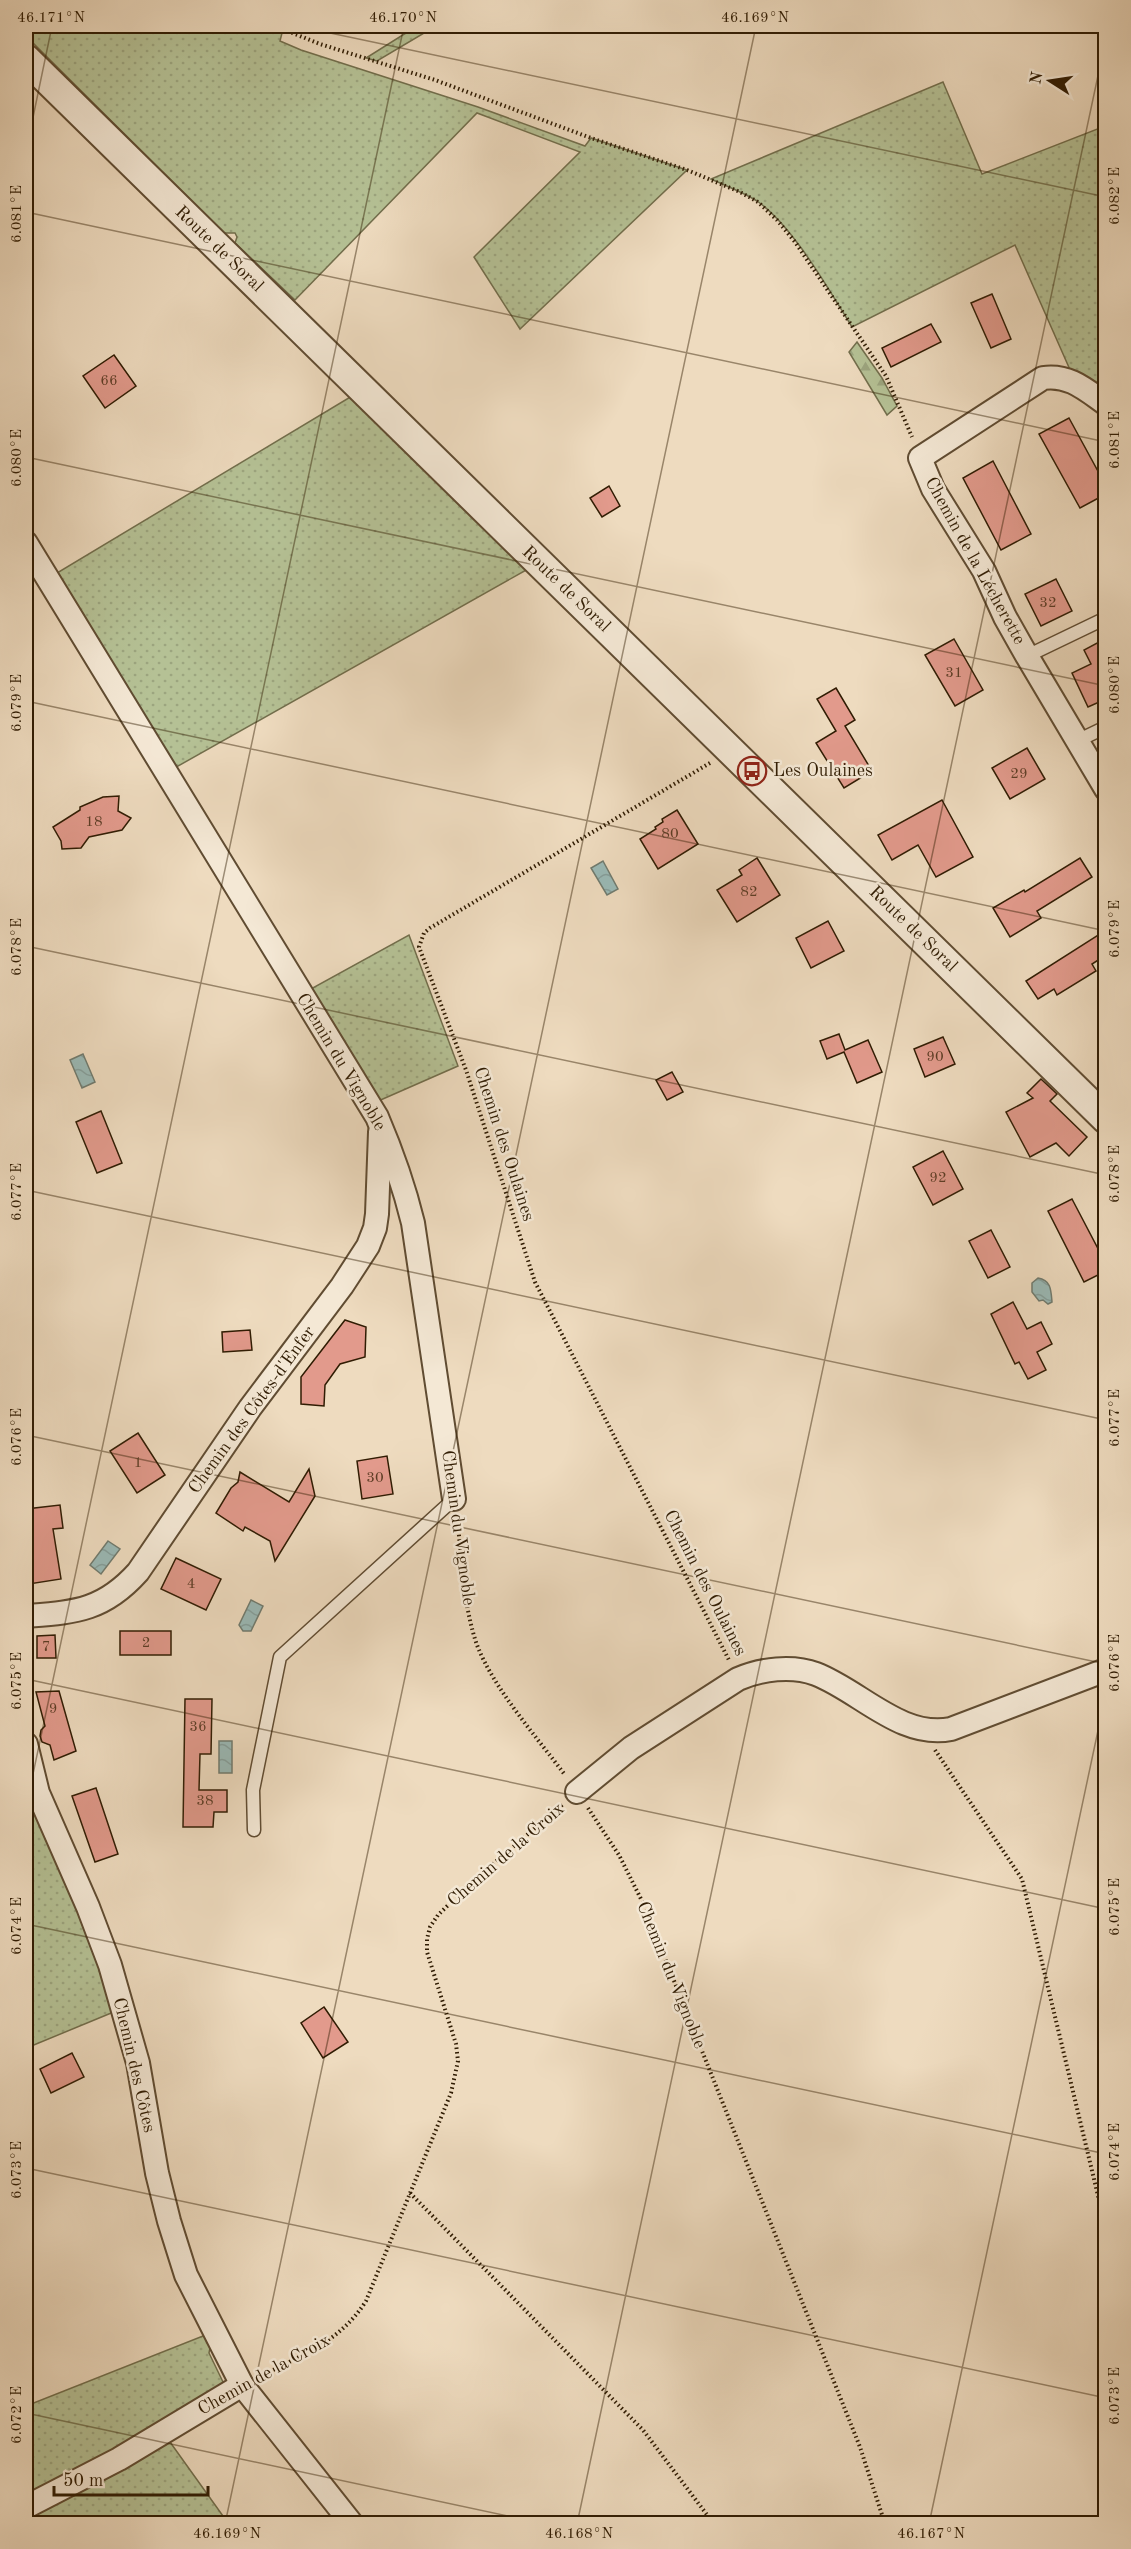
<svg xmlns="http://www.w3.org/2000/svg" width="1131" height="2549" viewBox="0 0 1131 2549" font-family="'Old Standard TT',serif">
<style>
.grass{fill:url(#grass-dots);stroke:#726e4c;stroke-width:1.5}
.forest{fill:url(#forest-firs);stroke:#726e4c;stroke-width:1.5}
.water{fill:url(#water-waves);stroke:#707b6f;stroke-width:1.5}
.building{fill:#e29a8c;stroke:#301c03;stroke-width:1.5}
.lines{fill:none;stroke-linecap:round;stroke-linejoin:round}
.service-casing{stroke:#604c32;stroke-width:15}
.minor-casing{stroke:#604c32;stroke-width:26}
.tertiary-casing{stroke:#604c32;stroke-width:32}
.path{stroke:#301c03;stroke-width:4;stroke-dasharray:1.5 3;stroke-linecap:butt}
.service{stroke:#f4e8d5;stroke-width:12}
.minor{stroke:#f4e8d5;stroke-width:22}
.tertiary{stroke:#f4e8d5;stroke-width:28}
.ticks{fill:none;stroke:#301c03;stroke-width:1.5;stroke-opacity:0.45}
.labels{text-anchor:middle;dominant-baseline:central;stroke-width:5;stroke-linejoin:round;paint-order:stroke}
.number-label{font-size:15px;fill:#5c3c25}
.street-label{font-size:18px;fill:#301c03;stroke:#f4e8d5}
.poi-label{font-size:18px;fill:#301c03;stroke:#f4e8d5;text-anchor:start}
.neatline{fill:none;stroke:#301c03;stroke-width:2}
.ticks-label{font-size:15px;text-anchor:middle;fill:#301c03}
</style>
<defs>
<pattern id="grass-dots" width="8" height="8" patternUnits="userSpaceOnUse" patternTransform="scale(1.5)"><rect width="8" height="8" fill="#b5c195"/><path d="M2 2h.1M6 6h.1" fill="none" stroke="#9ca57f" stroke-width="1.8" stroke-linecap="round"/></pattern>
<pattern id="forest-firs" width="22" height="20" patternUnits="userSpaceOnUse" patternTransform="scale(1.5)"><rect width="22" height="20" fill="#b5c195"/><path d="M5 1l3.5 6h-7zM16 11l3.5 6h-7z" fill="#9ca57f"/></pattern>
<pattern id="water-waves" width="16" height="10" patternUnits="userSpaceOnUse" patternTransform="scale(1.5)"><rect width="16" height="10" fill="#9abab7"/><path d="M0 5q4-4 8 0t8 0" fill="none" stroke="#859f9c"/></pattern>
</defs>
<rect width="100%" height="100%" fill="#eedbbf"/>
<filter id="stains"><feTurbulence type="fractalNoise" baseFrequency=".00333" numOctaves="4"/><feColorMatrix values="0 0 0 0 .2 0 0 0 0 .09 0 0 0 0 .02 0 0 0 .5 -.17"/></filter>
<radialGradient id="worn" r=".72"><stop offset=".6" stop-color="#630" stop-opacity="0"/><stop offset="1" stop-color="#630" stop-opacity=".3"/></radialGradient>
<g class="grass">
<polygon points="36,26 275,26 283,29 280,41 301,50 478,107 585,146 591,138 687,170 520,329 474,257 580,152 477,113 295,300 235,243 237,237 235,233 224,233 26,36 26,32"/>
<polygon points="417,26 436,26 377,61 366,58"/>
<path d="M943,82L982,174L1105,126V397L1071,372L1015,245L852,327C829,290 793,226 757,201C743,192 726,186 711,179Z"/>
<polygon points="352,396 528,569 171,770 52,576"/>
<polygon points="409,935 458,1066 376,1102 309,990"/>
<polygon points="26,1768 116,2011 29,2047 26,2039"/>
<polygon points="208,2334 211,2343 209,2353 223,2382 222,2387 159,2428 26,2498 26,2406"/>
<polygon points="170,2442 228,2523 26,2524 26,2517 101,2482"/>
</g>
<polygon class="forest" points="857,342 882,378 897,406 887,415 849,352"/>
<g class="water">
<polygon points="603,861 618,889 607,895 591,868"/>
<polygon points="83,1054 95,1082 82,1088 70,1060"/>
<path d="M1038,1278C1051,1280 1051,1290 1052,1302L1048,1304L1043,1300L1039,1301L1032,1292V1283Z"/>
<polygon points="108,1541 120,1549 101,1574 90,1565"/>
<polygon points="251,1600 263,1606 251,1631 243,1631 239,1625"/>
<rect x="219" y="1741" width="13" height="32"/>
</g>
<g class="building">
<polygon points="992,294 1011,339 991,348 971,303"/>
<polygon points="931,324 941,342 891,367 882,348"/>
<polygon points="114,355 136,386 105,408 83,376"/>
<polygon points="1069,418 1106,486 1106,494 1080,508 1039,434"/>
<polygon points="993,461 1031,534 1001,550 963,478"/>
<polygon points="609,486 620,506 602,517 590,498"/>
<polygon points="1056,579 1072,611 1041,626 1025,594"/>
<polygon points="954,639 983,690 955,706 925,655"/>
<polygon points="1099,642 1106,657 1106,699 1088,707 1072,673 1091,664 1084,650"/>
<polygon points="836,688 855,720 845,726 872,771 844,788 816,743 836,731 817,699"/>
<polygon points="1027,748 1045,779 1010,799 992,768"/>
<polygon points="119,796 118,811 131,818 122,830 89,837 81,848 62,849 61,841 53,827 80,810 80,807 103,797"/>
<polygon points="942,800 973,857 936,877 918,845 892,860 878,835"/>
<polygon points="677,810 698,844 658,869 640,839 656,829 655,827 663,822 662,819"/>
<polygon points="757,858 780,895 737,922 717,890 742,875 739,870"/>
<polygon points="1080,858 1092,877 1037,911 1041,918 1010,937 993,908 1024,890 1025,892"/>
<polygon points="828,921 844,951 811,968 796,938"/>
<polygon points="1106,930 1106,955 1092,964 1096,971 1057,995 1054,989 1038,999 1026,981"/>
<polygon points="839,1034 845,1050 868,1040 882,1072 857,1083 844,1052 827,1059 820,1041"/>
<polygon points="943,1037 955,1064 925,1077 914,1049"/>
<polygon points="672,1072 683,1092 667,1100 656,1080"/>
<polygon points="1041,1079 1057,1094 1050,1101 1087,1137 1069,1156 1056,1143 1030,1157 1006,1112 1033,1098 1027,1093"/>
<polygon points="101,1111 122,1163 97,1173 76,1122"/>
<polygon points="943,1151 963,1189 933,1205 913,1167"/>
<polygon points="1072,1199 1106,1264 1106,1271 1084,1282 1048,1211"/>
<polygon points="991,1230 1010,1267 988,1278 969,1241"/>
<polygon points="1013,1302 1027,1329 1041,1322 1052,1344 1037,1352 1046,1370 1028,1379 1019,1362 1015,1364 991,1314"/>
<polygon points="345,1320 366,1327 365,1357 340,1364 325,1385 324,1406 301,1404 301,1377"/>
<polygon points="250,1330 252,1350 223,1352 222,1332"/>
<polygon points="138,1433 165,1475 137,1493 110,1451"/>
<polygon points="387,1456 393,1494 362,1499 357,1461"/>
<polygon points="309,1469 315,1496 275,1561 270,1541 245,1527 243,1531 216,1513 231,1488 238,1482 240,1472 289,1502"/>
<polygon points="60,1505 63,1528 53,1529 61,1579 29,1584 26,1562 26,1509"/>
<polygon points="176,1558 221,1579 206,1610 161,1589"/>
<rect x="120" y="1631" width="51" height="24"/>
<polygon points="55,1635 56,1658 37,1658 37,1636"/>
<polygon points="59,1691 76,1751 54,1760 50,1745 42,1742 40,1736 41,1730 45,1726 36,1692"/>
<polygon points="185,1699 212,1699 211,1754 200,1754 199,1790 227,1790 227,1812 214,1812 213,1827 183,1827"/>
<polygon points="96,1788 118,1854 95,1862 72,1796"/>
<polygon points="324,2007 348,2042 323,2058 301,2023"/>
<polygon points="72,2053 84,2077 51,2093 40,2069"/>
</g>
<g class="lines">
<g class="service-casing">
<g id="service">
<polyline points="1027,656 1106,618"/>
<polyline points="1077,741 1106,727"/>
<polyline points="254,1830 253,1790 280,1657 454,1499"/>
</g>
</g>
<g class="minor-casing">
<g id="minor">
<path d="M1106,404C1086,390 1069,374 1043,378L920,458L933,489L984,571L1005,617L1027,656L1106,789"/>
<path d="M26,543L377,1117C392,1152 404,1186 413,1223L454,1499"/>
<path d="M26,1616C75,1612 103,1611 138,1572L250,1408L342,1286L368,1246L375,1228L377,1214L380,1132"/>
<polyline points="26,1744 38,1793 88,1907 110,1965 138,2063 157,2173 169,2221 186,2275 242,2385 352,2524"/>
<path d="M577,1792L631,1748L738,1679C761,1669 792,1665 816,1674C860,1691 901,1739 951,1729L1106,1670"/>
<polyline points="26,2507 119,2459 242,2385"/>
</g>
</g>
<g class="tertiary-casing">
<polyline id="tertiary" points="26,59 1106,1119"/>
</g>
<g class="path">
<polyline points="275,26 320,44 435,80 591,138 687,170 740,192 758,202 777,220 795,242 886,376 912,437"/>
<polyline points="710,763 430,928 424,933 419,947 466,1070 535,1282 730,1662"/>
<path d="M457,1517C462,1559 463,1605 477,1645C494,1689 536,1736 565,1775"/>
<polyline points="935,1750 1022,1879 1106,2229"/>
<polyline points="588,1808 619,1855 643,1903 860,2447 885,2524"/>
<polyline points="410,2193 643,2430 714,2524"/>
<path d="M261,2376C302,2355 340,2342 366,2301L451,2093L458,2061L456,2044L427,1952V1939L430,1927L438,1915L471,1883L563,1804"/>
</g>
<use href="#service" class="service"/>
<use href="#minor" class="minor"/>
<use href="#tertiary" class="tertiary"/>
</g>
<path class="ticks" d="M297,26L1106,197M26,151L52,26M26,212L1106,442M26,457L1106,686M26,701L1106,931M26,946L1106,1175M26,1190L1106,1420M26,1435L1106,1664M26,1679L1106,1909M26,1807L404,26M26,1924L1106,2154M26,2168L1106,2398M26,2413L545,2524M225,2524L756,26M577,2524L1106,38M929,2524L1106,1693"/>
<defs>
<g id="bus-ring" transform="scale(1.5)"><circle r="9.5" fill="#f4e8d5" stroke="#8f2418" stroke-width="1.5"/><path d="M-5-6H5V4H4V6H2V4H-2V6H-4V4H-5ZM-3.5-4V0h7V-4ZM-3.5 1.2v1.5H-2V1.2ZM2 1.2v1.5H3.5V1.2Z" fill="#8f2418"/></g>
</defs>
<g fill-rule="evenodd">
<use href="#bus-ring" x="752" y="771"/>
</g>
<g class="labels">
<g class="number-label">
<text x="109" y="381">66</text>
<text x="1048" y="603">32</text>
<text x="954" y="673">31</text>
<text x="1019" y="774">29</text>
<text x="94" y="822">18</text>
<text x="670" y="834">80</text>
<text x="749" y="892">82</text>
<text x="935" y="1057">90</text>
<text x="938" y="1178">92</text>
<text x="138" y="1463">1</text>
<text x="375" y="1478">30</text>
<text x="191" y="1584">4</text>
<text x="146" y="1643">2</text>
<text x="46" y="1647">7</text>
<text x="53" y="1709">9</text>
<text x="198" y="1727">36</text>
<text x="205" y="1801">38</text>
</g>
<g class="street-label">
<text transform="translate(219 249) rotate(44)">Route de Soral</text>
<text transform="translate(975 561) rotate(61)">Chemin de la Lécherette</text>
<text transform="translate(566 589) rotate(44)">Route de Soral</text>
<text transform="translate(913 929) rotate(44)">Route de Soral</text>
<text transform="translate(341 1062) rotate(59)">Chemin du Vignoble</text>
<text transform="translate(504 1144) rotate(72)">Chemin des Oulaines</text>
<text transform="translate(252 1410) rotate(-54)">Chemin des Côtes-d'Enfer</text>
<text transform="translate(458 1528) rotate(82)">Chemin du Vignoble</text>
<text transform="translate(705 1583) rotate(63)">Chemin des Oulaines</text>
<text transform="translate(506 1855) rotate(-41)">Chemin de la Croix</text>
<text transform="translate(671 1975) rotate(68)">Chemin du Vignoble</text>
<text transform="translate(134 2065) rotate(77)">Chemin des Côtes</text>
<text transform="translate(264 2375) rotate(-29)">Chemin de la Croix</text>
</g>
<g class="poi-label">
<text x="773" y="771">Les Oulaines</text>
</g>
</g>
<rect width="1131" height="2549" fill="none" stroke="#eedbbf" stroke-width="66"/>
<g transform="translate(1050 81) rotate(282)" stroke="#f4e8d5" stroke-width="4.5" paint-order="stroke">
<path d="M0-4.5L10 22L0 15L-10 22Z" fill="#301c03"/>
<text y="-9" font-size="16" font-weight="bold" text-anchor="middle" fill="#301c03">N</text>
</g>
<path d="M54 2486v9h154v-9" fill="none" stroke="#301c03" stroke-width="3"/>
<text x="63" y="2486" font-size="18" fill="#301c03" stroke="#f4e8d5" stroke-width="4.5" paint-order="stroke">50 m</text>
<rect x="33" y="33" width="1065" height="2483" class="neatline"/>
<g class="ticks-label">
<text x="51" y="22">46.171°N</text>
<text x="403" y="22">46.170°N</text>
<text x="755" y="22">46.169°N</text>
<text transform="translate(1114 196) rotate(-90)" y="5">6.082°E</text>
<text transform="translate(16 214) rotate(-90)" y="5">6.081°E</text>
<text transform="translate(1114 440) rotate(-90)" y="5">6.081°E</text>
<text transform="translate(16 458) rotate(-90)" y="5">6.080°E</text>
<text transform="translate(1114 685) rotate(-90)" y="5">6.080°E</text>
<text transform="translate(16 703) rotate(-90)" y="5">6.079°E</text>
<text transform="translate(1114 929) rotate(-90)" y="5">6.079°E</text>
<text transform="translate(16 947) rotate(-90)" y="5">6.078°E</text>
<text transform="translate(1114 1174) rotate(-90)" y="5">6.078°E</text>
<text transform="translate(16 1192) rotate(-90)" y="5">6.077°E</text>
<text transform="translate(1114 1418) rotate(-90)" y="5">6.077°E</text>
<text transform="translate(16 1437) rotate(-90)" y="5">6.076°E</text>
<text transform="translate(1114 1663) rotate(-90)" y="5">6.076°E</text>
<text transform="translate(16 1681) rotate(-90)" y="5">6.075°E</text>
<text transform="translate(1114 1907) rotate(-90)" y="5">6.075°E</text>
<text transform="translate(16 1926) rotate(-90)" y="5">6.074°E</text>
<text transform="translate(1114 2152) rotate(-90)" y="5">6.074°E</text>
<text transform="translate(16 2170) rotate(-90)" y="5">6.073°E</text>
<text transform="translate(1114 2396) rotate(-90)" y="5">6.073°E</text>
<text transform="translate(16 2415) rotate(-90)" y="5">6.072°E</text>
<text x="227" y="2538">46.169°N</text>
<text x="579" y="2538">46.168°N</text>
<text x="931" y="2538">46.167°N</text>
</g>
<rect width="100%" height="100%" filter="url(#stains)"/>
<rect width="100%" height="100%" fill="url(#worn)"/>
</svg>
